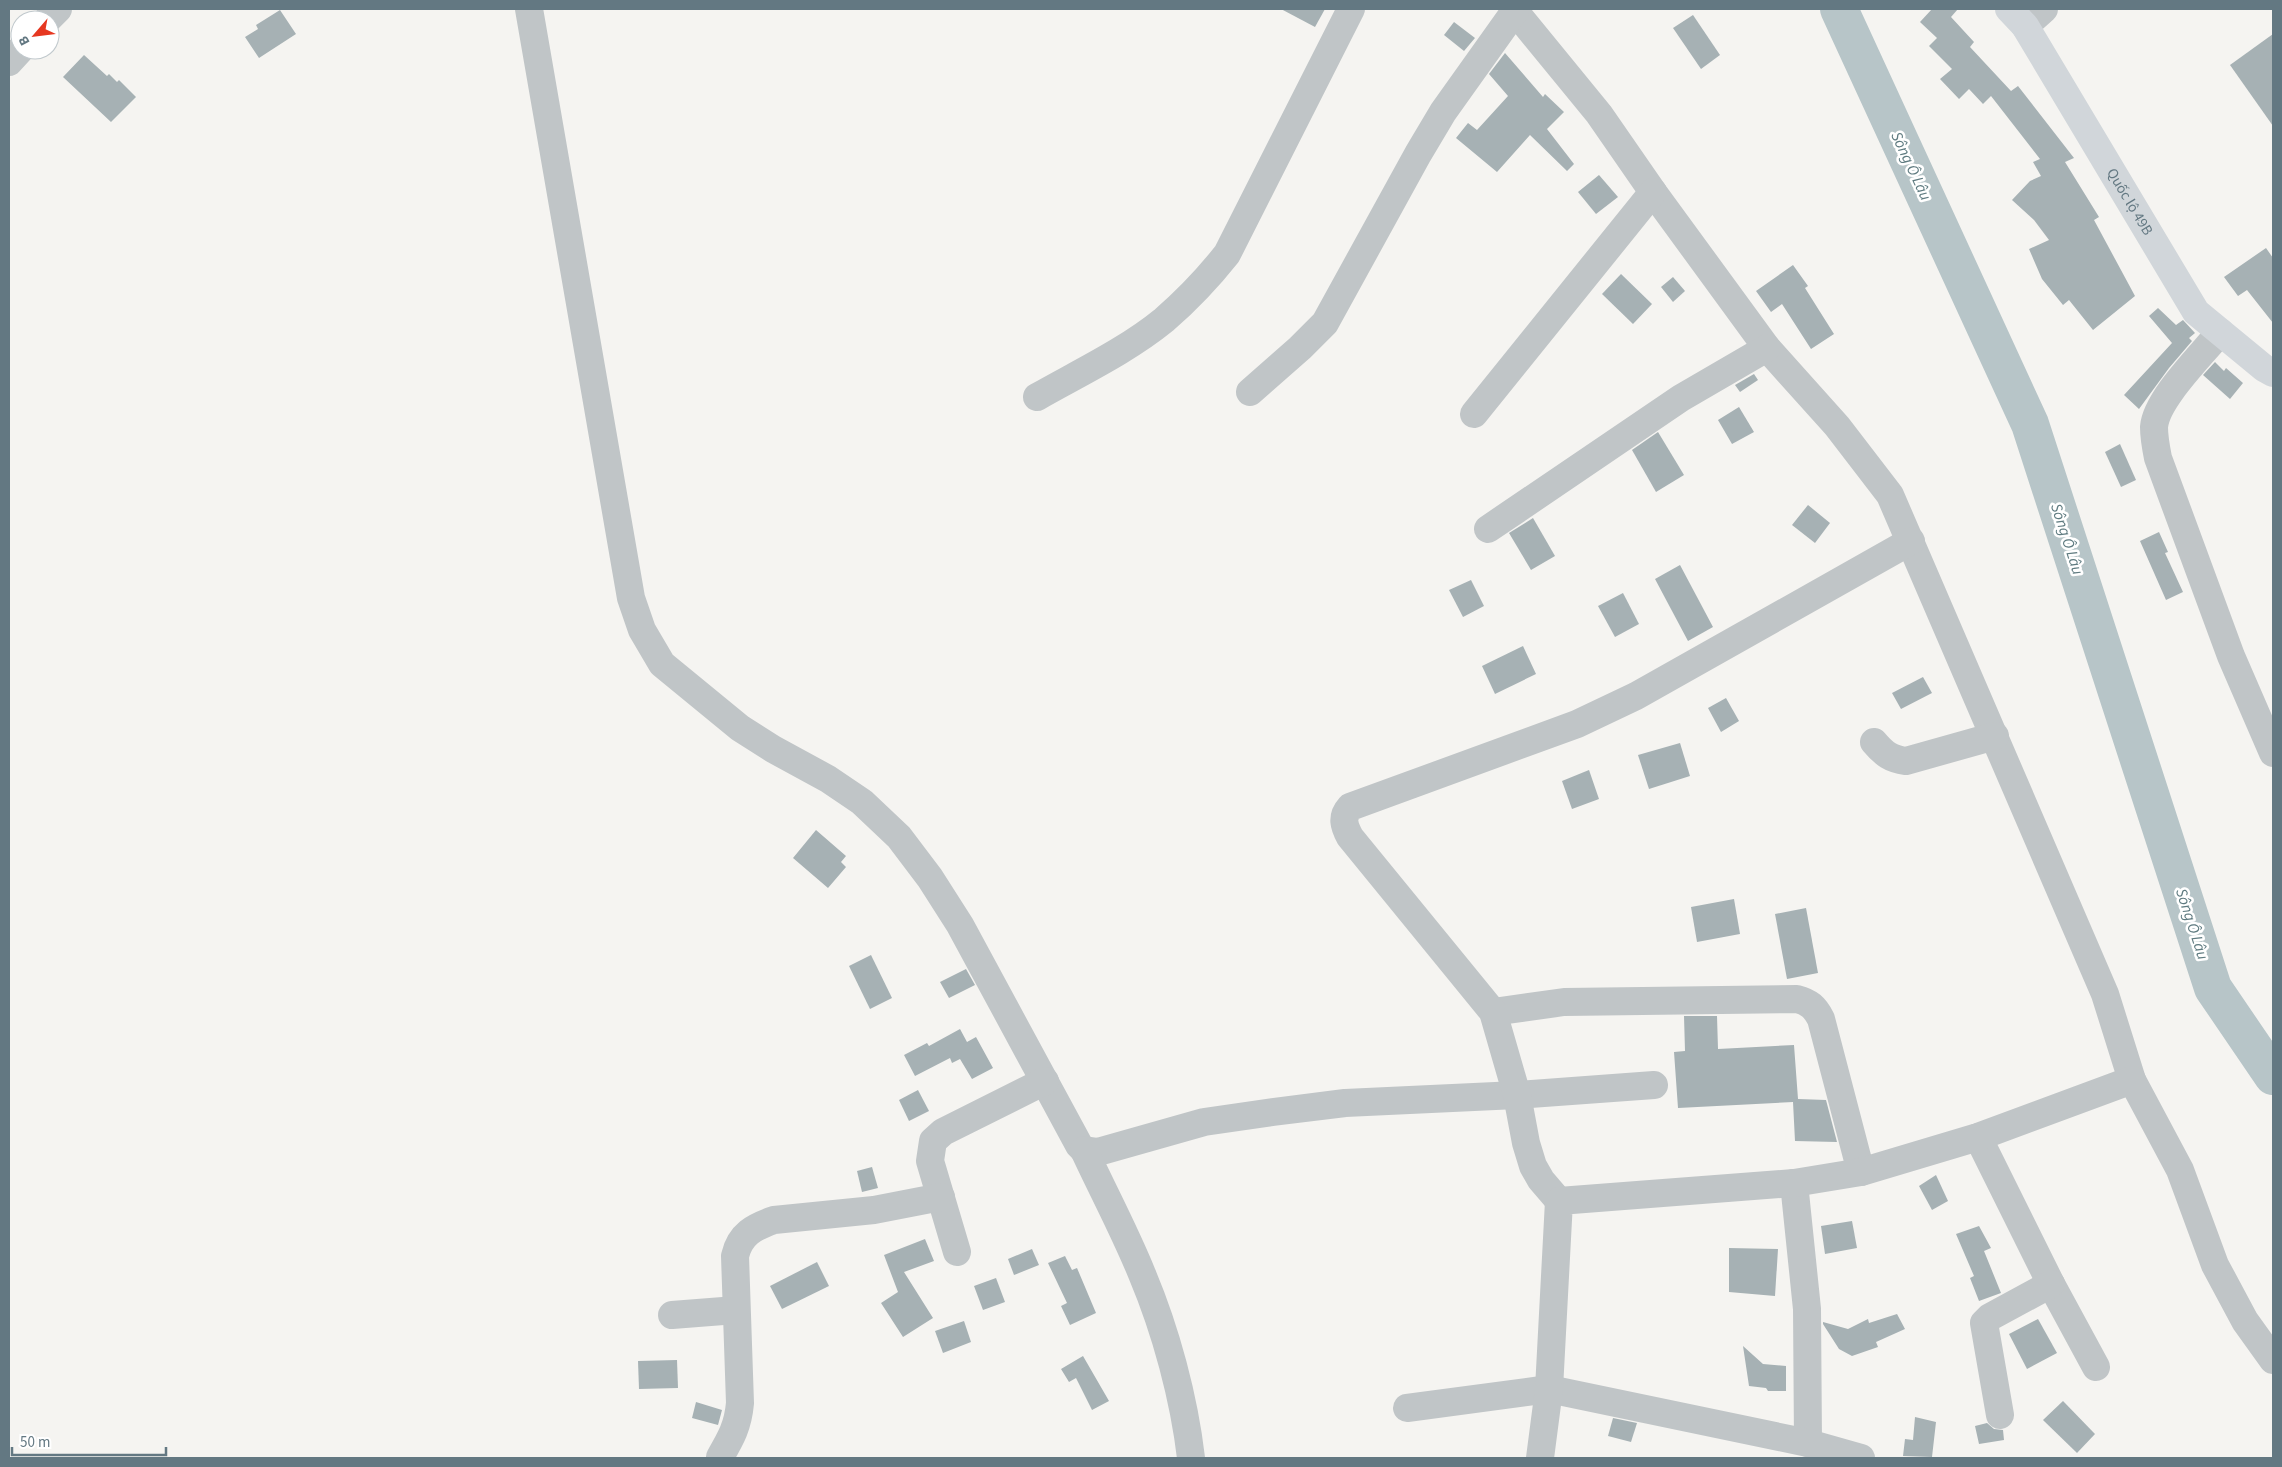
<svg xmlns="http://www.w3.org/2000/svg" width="2282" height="1467" viewBox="0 0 2282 1467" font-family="'Source Sans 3',sans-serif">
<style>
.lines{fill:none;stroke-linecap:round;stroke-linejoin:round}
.river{stroke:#b7c5c8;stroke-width:38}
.building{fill:#a6b1b4}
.minor{stroke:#c0c5c7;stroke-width:28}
.major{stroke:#d1d6da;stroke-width:28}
.labels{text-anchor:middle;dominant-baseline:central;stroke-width:5;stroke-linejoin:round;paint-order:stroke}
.street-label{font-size:15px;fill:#637882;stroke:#fff}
.water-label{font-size:16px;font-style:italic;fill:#5f7b80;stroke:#fff}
</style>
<rect width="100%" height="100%" fill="#f5f4f1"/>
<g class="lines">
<polyline class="river" points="1839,9 2030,424 2213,988 2273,1076"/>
</g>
<g class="building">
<polygon points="1281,9 1325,9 1315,27"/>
<polygon points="1932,9 1958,9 1951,17 1974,42 1970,47 2011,91 2018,86 2074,158 2065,162 2099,217 2094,220 2135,296 2093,330 2069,300 2063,305 2042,279 2029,249 2049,240 2034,220 2012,200 2030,181 2041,176 2033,162 2040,159 1991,96 1983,104 1969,89 1959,99 1940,79 1952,69 1929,46 1937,38 1920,22"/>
<polygon points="280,10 296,34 259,58 245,37 258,29 256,25"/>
<polygon points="1693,15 1720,55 1701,69 1673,28"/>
<polygon points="1454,22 1475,38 1464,51 1444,35"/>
<polygon points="2273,34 2273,126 2230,65"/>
<polygon points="1505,53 1543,97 1545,94 1564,112 1547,129 1574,164 1567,171 1530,135 1497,172 1456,138 1468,123 1477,130 1508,96 1489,74"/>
<polygon points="84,55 107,76 109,74 117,82 119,80 136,97 111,122 63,77"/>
<polygon points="1599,175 1618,197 1596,214 1578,192"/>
<polygon points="2266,248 2273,258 2273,323 2247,290 2238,296 2224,277"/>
<polygon points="1793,265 1808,286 1805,288 1834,334 1811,349 1782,304 1771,312 1756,291"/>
<polygon points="1621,274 1652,304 1633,324 1602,294"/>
<polygon points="1673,277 1685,291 1673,302 1661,287"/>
<polygon points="2158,308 2176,325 2183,320 2195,333 2189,338 2192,341 2169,368 2139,409 2124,395 2172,343 2149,316"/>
<polygon points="2215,362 2224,371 2226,368 2243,383 2230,399 2203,375"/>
<polygon points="1754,374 1758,380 1740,392 1735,385"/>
<polygon points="1739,407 1754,432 1732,444 1718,420"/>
<polygon points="1658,432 1684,475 1656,492 1632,450"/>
<polygon points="2120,444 2136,480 2121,487 2105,452"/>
<polygon points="1808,505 1830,523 1815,543 1792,525"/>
<polygon points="1533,518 1555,556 1531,570 1509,533"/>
<polygon points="2159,532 2168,552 2165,553 2183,592 2166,600 2140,541"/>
<polygon points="1680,565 1713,627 1688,641 1655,579"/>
<polygon points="1471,580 1484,606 1463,617 1449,590"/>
<polygon points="1623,593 1639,624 1615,637 1598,606"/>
<polygon points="1523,646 1536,674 1495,694 1482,666"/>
<polygon points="1923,677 1932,693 1901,709 1892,693"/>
<polygon points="1726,698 1739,721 1721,732 1708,708"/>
<polygon points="1680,743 1690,776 1649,789 1638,755"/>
<polygon points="1589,770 1599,799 1572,809 1562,781"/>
<polygon points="816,830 846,856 841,862 846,867 828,888 793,858"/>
<polygon points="1734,899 1740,934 1697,942 1691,907"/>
<polygon points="1806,908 1818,973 1787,979 1775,914"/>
<polygon points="871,955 892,998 870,1009 849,966"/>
<polygon points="966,969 975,985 949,998 940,982"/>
<polygon points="1684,1016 1717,1016 1718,1049 1794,1045 1798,1099 1826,1100 1837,1142 1795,1141 1793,1102 1678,1108 1674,1052 1685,1051"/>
<polygon points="960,1029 967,1042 976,1037 993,1068 972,1079 960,1059 952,1063 950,1058 915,1076 904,1055 927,1043 929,1046"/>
<polygon points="918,1090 929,1111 909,1121 899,1100"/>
<polygon points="872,1167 878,1188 862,1192 857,1171"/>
<polygon points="1936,1175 1948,1201 1932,1210 1919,1186"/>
<polygon points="1852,1221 1857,1248 1825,1254 1821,1226"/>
<polygon points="1979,1226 1991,1248 1984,1251 2001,1293 1979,1301 1970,1278 1974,1276 1956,1234"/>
<polygon points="925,1239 934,1261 904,1272 933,1318 903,1337 881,1303 898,1292 884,1255"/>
<polygon points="1729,1248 1778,1249 1775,1296 1729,1292"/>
<polygon points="1032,1249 1039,1265 1014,1275 1008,1259"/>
<polygon points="1065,1256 1072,1270 1077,1268 1096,1313 1070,1325 1061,1306 1067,1303 1048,1263"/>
<polygon points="817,1262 829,1286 782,1309 770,1286"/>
<polygon points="996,1278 1005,1302 983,1310 974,1286"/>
<polygon points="1897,1314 1905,1329 1876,1342 1878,1347 1852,1356 1839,1349 1823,1324 1823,1322 1848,1329 1868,1319 1869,1323"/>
<polygon points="2038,1319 2057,1353 2027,1369 2009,1334"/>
<polygon points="964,1321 971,1342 943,1353 935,1331"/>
<polygon points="1743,1346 1763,1364 1786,1366 1786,1391 1768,1391 1766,1388 1749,1386"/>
<polygon points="1083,1356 1109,1401 1092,1410 1076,1378 1069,1382 1061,1369"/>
<polygon points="677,1360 678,1388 639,1389 638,1361"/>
<polygon points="2063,1401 2095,1434 2077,1453 2043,1420"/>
<polygon points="696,1402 722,1410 718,1425 692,1418"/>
<polygon points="1915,1417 1936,1422 1932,1457 1903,1456 1905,1439 1913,1440"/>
<polygon points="1613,1418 1637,1423 1631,1442 1608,1436"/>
<polygon points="1987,1423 1994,1429 2003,1430 2004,1440 1979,1444 1975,1426"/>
</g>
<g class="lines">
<g class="minor">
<polyline points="529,9 631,598 642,630 662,664 740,728 773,749 828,779 862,802 899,837 930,878 960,925 1079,1145 1084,1150 1098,1152 1204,1122 1273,1112 1345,1103 1517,1095 1654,1085"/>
<polyline points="1513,9 1599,114 1653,192 1767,348 1837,426 1890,495 2105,994 2132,1080"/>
<polyline points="47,20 58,9"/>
<polyline points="2025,26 2044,9"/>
<polyline points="9,62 20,50"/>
<path d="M2220,332C2202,355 2156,399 2154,427C2154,437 2156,448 2158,458L2231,656L2273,753"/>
<polyline points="1250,392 1300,348 1325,323 1418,154 1443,112 1515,11"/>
<path d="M1037,397C1079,373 1126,351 1164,320C1187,300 1208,278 1227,254L1351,9"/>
<polyline points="1474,414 1653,192"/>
<polyline points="1488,529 1681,398 1767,348"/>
<path d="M1874,742C1884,754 1891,759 1906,761L1995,736"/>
<path d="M1493,1012L1564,1002L1797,999C1809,1002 1815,1007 1821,1019L1861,1172"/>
<polyline points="1978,1137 2051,1284 2096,1367"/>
<path d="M1084,1150C1103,1191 1125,1232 1142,1274C1166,1331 1184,1398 1191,1458"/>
<polyline points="1794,1183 1807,1309 1808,1443"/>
<path d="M1559,1201L1541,1180L1533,1166L1526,1143L1517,1095L1493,1012L1350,837C1344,826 1341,817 1350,807L1577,724L1636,696L1911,541"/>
<polyline points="957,1252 930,1161 933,1141 943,1132 1045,1081"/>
<polyline points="672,1315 736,1310"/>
<polyline points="1407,1408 1549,1389 1808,1443 1861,1458"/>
<polyline points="2000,1415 1984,1323 1990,1317 2051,1284"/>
<path d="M720,1457C731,1438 738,1426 740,1403L735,1256C740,1234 754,1227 774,1220L874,1210L941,1197"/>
<polyline points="1540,1458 1549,1389 1559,1201 1794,1183 1861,1172 1978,1137 2132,1080 2180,1170 2215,1265 2245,1321 2273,1360"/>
</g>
<path class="major" id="s1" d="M2009,9L2025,26L2196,312L2264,368L2273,373"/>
</g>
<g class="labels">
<g class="street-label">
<text stroke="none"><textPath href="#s1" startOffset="228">Quốc lộ 49B</textPath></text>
</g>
<g class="water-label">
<text transform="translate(1911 166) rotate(65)">Sông Ô Lâu</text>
<text transform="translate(2067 539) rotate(72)">Sông Ô Lâu</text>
<text transform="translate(2192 924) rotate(72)">Sông Ô Lâu</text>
</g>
</g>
<rect width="2282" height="1467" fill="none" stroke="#637882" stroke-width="20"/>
<g transform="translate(35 35) rotate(242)"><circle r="24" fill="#ffffff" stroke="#c1c9cd"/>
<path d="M0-4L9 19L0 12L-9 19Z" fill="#e63720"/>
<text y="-8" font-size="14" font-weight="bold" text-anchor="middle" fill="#637882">B</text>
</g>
<path d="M12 1447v8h154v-8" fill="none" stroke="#637882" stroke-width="2.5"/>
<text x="20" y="1447" font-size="15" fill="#637882" stroke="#ffffff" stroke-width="4" paint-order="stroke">50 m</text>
</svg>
